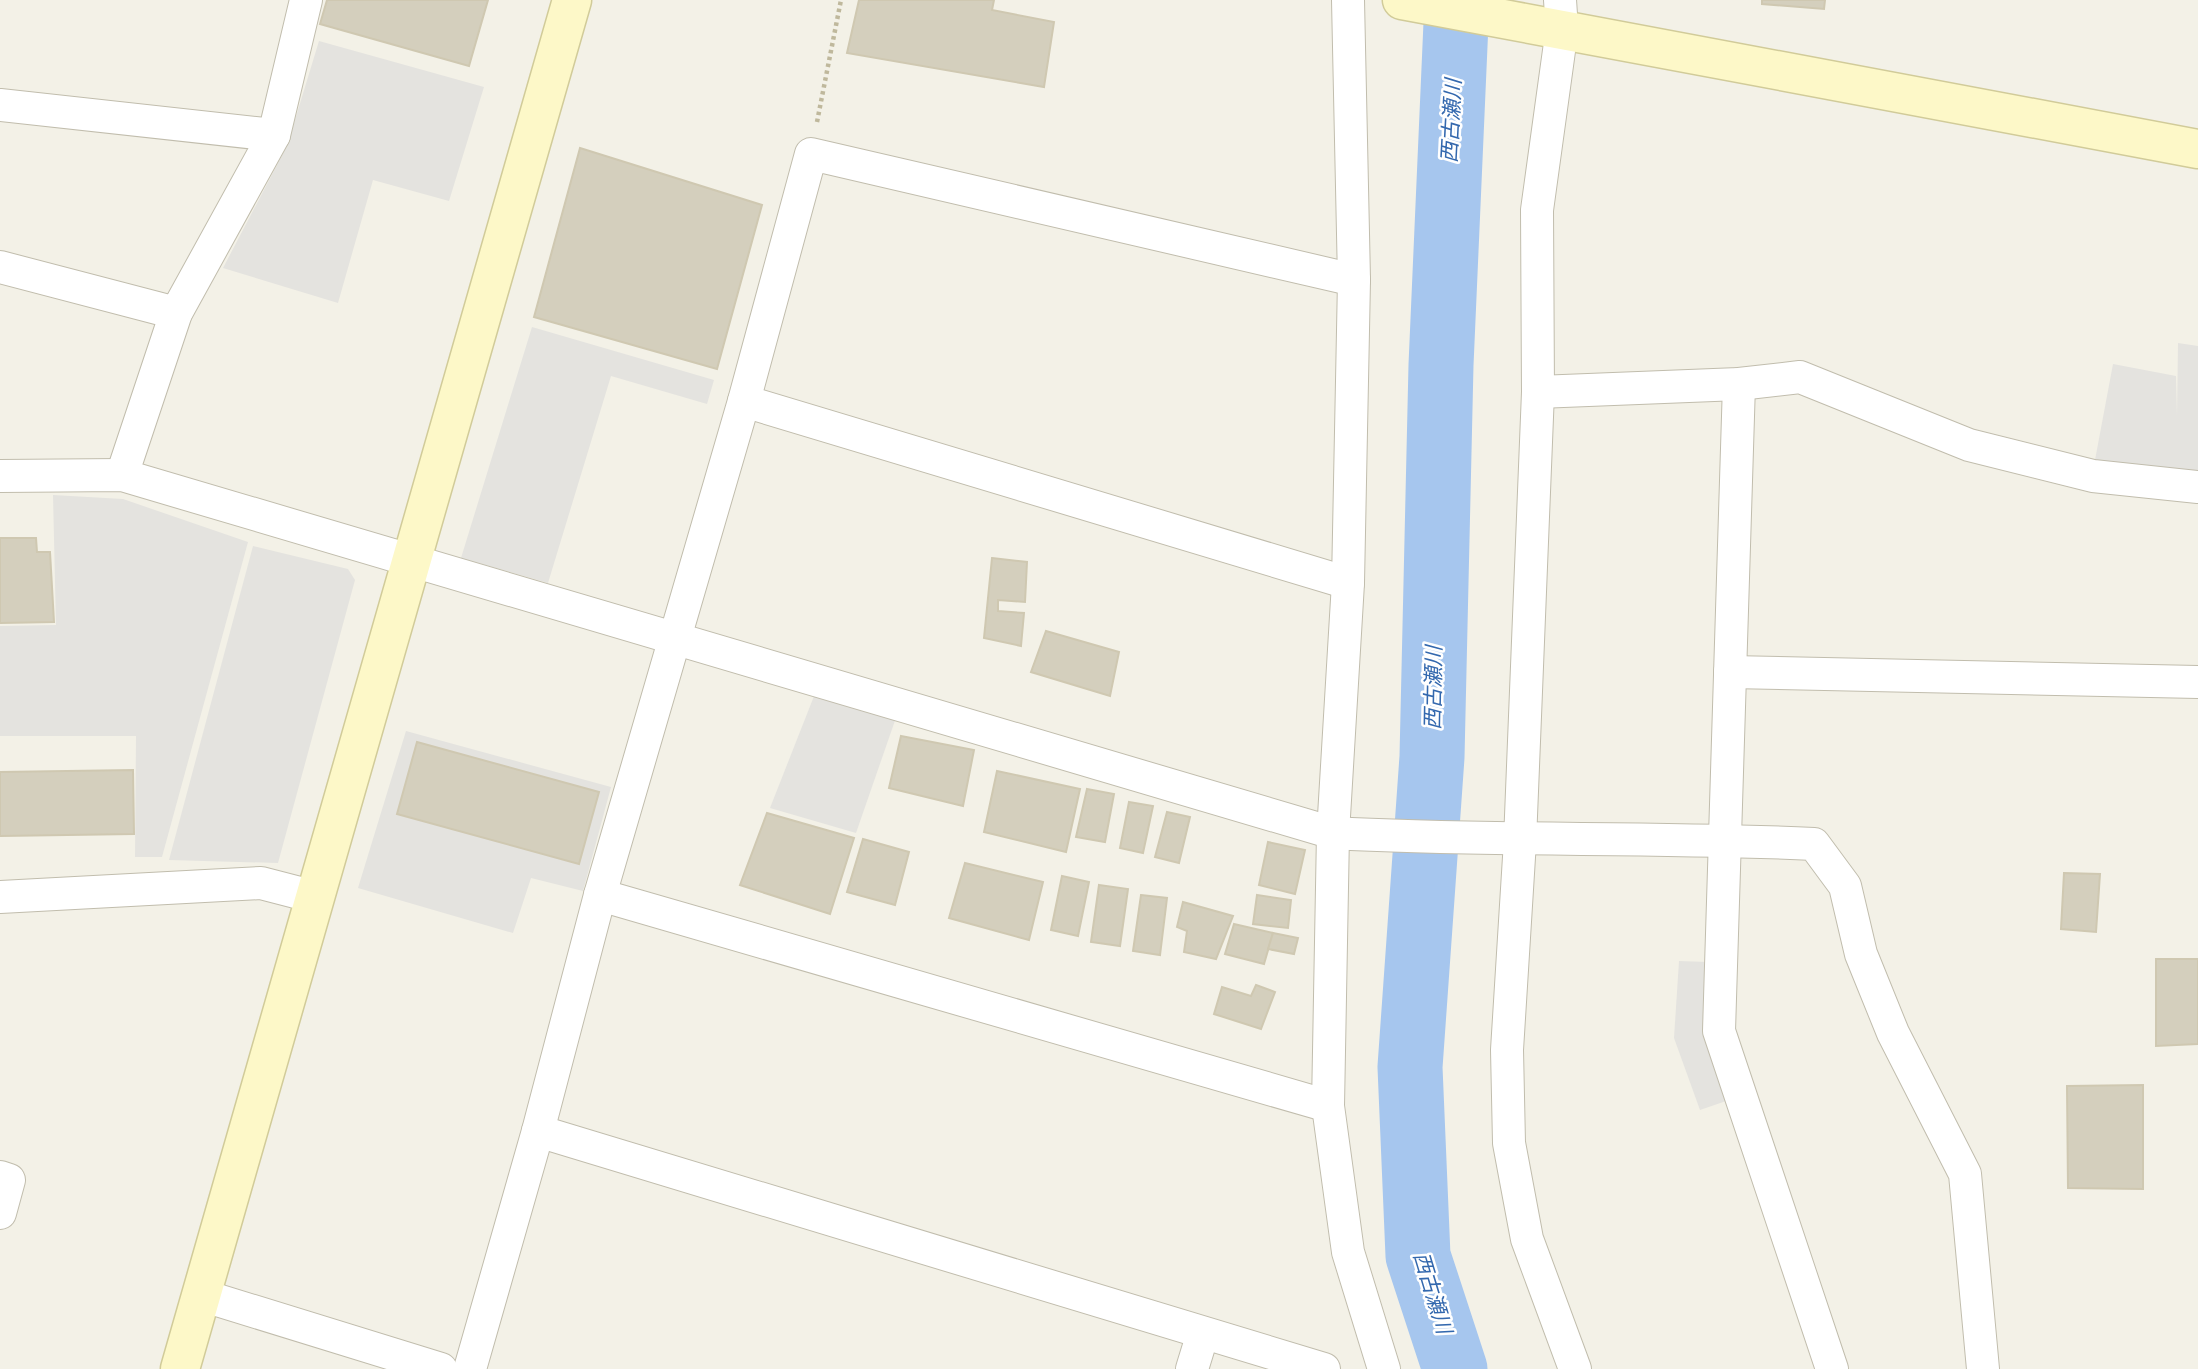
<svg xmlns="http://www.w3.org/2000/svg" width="2198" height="1369" viewBox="0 0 2198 1369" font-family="'Alegreya Sans','Noto Sans JP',sans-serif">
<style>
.parking{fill:#e4e3df}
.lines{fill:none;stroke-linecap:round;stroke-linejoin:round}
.river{stroke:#a6c6ee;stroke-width:65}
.building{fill:#d4cfbd;stroke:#cfc8b1;stroke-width:2}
.street-casing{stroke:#c1bdad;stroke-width:34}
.secondary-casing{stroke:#d1cb99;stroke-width:41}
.path{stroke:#bfb89c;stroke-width:4.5;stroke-dasharray:3.5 3.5;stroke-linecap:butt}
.street{stroke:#fff;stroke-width:32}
.secondary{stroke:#fdf8c8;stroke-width:38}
.labels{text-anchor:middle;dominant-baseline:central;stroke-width:5;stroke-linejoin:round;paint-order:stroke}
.water-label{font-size:21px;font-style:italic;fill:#3368ae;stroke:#fff}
</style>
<rect width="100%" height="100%" fill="#f3f1e7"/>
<g class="parking">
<polygon points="319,41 484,87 449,201 373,180 338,303 223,268 287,146"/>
<polygon points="532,327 714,380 707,404 611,376 548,583 461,558"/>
<polygon points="2178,343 2198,346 2198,471 2095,460 2113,364 2176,376 2177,416"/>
<polygon points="53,495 123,499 248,542 162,857 135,857 136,736 0,736 0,626 56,625"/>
<polygon points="253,546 348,569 355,580 278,863 169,860"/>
<polygon points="818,686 899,709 856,833 770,808"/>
<polygon points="406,731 611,787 583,891 531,878 513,933 358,888"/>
<polygon points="1679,961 1708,962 1729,1100 1700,1110 1674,1038"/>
</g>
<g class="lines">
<polyline class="river" points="1455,1369 1418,1256 1410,1067 1432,757 1441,365 1457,0"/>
</g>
<g class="building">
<polygon points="327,0 488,0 469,66 320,24"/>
<polygon points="859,0 994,0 992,10 1054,22 1044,87 847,53"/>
<polygon points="1762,0 1825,0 1824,9 1762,4"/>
<polygon points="580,148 762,205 717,369 534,317"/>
<polygon points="0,538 36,538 37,552 50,552 54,622 0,623"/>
<polygon points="992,558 1027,562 1025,602 998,600 998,611 1024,613 1021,646 984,638"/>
<polygon points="1046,631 1119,652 1110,696 1031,672"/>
<polygon points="901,736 974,750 963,806 889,788"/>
<polygon points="417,742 599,792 579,864 397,814"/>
<polygon points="133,770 134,834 0,836 0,772"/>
<polygon points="997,771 1080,789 1066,852 984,832"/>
<polygon points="1087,789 1114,794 1105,842 1076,837"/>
<polygon points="1129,802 1153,806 1143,853 1120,848"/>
<polygon points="1167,812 1190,817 1179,863 1155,857"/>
<polygon points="767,813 854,838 830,914 740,885"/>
<polygon points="863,839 909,852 895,905 847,892"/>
<polygon points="1268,842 1305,850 1295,894 1259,885"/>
<polygon points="965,863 1043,882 1029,940 949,918"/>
<polygon points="2064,873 2100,874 2096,932 2061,929"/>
<polygon points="1062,876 1089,882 1078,936 1051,930"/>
<polygon points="1099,885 1128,889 1120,946 1091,942"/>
<polygon points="1141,895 1167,898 1160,955 1133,951"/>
<polygon points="1257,895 1291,900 1288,928 1253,924"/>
<polygon points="1183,902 1233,916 1216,959 1184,952 1187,931 1177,927"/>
<polygon points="1234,924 1273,933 1264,964 1225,954"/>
<polygon points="1273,933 1298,938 1294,954 1268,949"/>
<polygon points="2156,959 2198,959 2198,1044 2156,1046"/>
<polygon points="1256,985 1275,992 1261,1029 1214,1014 1222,987 1251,996"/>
<polygon points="2143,1085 2143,1189 2068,1188 2067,1086"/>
</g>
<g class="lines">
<g class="street-casing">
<g id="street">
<polyline points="1348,0 1354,280 1348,583 1333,833 1328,1106 1348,1252 1384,1369"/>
<polyline points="1560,0 1562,29 1537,210 1538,392 1520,841 1507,1050 1509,1143 1527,1239 1575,1369"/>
<polyline points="0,105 274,135"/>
<polyline points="0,267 176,313"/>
<polyline points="1739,384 1719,1031 1832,1369"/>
<polyline points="1538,392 1739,384 1800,377 1969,445 2093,476 2198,487"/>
<polyline points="744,401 1348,583"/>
<polyline points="122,475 176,313 274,135 306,0"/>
<path d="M0,476L122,475L1333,833C1493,842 1654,836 1814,844L1845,886L1861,954L1893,1033L1965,1174L1983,1369"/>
<polyline points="1730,672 2198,682"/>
<polyline points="600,895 1328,1106"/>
<polyline points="0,897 261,883 315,897"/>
<polyline points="538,1131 1324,1369"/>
<polyline points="0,1177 9,1180 0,1213"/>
<polyline points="201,1295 441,1369"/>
<polyline points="470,1369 538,1131 600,895 744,401 811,154 1354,280"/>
<polyline points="1192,1369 1203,1333"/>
</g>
</g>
<g class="secondary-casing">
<g id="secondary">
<polyline points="1402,0 2198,149"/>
<polyline points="180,1369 572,0"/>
</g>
</g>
<polyline class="path" points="817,122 841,0"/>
<use href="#street" class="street"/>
<use href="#secondary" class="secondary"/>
</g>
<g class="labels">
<g class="water-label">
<text transform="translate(1452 121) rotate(-87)">西古瀬川</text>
<text transform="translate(1434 688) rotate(-89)">西古瀬川</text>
<text transform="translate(1432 1293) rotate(73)">西古瀬川</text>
</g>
</g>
</svg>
